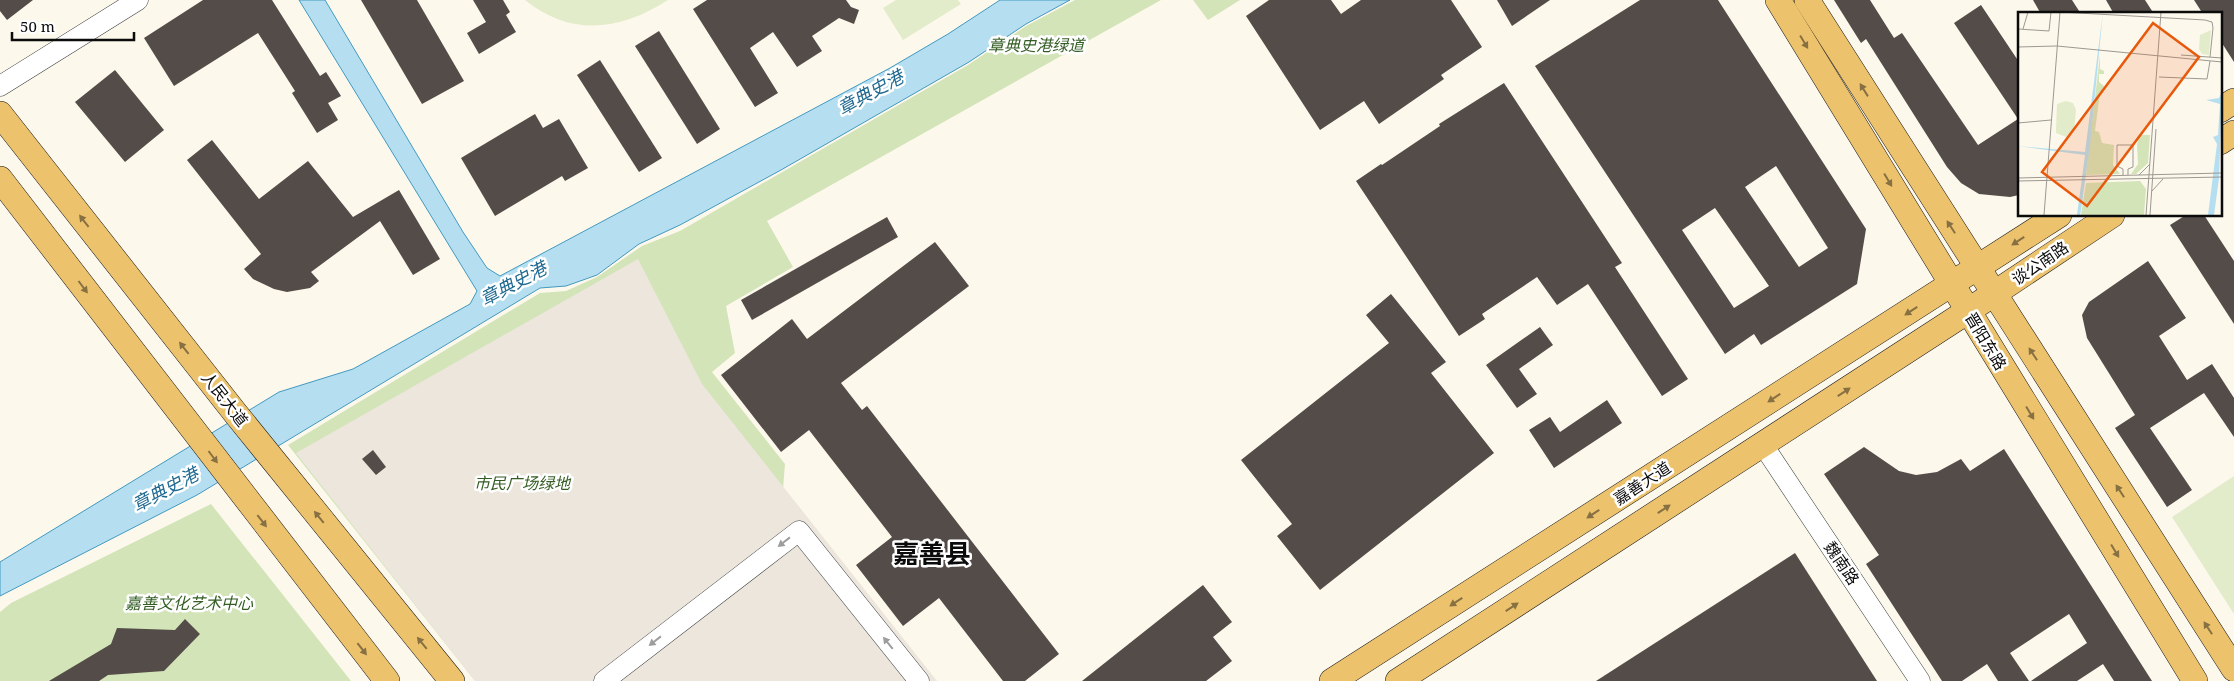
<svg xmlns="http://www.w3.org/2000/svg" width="2234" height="681" viewBox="0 0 2234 681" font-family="'Noto Serif','Noto Sans SC',serif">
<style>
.green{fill:#d3e4b9}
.pitch{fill:#e3ecca}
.plaza{fill:#ece6dc}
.water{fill:#b5dff0;stroke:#4299c0}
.building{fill:#534c49;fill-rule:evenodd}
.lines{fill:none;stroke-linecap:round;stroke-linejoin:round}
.minor-casing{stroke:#3e3e3e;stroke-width:21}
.major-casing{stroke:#1c1c1c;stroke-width:26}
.minor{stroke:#fff;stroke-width:20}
.major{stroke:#ecc26d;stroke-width:25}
.oneway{fill:#877041}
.oneway2{fill:#9d9d9d}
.labels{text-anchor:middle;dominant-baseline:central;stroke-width:5;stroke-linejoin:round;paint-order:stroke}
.park-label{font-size:16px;font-style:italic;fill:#335d22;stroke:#fff}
.street-label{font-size:16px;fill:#0b0b0b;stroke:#fff}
.water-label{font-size:18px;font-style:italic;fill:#216a91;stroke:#fff}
.town-label{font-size:26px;font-weight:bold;fill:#0b0b0b;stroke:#fff}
.inset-road{fill:none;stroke:#9c9992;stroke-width:1}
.view{fill:#e8590c;fill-opacity:0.15;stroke:#e8590c;stroke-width:2.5}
.inset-edge{fill:none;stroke:#0b0b0b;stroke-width:2.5}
</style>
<rect width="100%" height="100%" fill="#fdf8ec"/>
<g class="green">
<polygon points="1075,0 1161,0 767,221 793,267 726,306 735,353 712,372 785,464 782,501 475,681 288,445 540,293 566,291 597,277 642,246 680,231 968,65 1026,26"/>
<polygon points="1193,0 1240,0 1208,20"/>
<polygon points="211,504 351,681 0,681 0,612 11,603"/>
</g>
<g class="pitch">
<path d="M525,0H668C620,31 571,37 525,0Z"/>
<polygon points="896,0 958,0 961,4 903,40 883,8"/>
<polygon points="2234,476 2234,614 2172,517"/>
</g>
<polygon class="plaza" points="638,259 702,384 937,681 475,681 296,453"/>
<polygon class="water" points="299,0 325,0 463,232 487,268 500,276 890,68 948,34 1000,0 1070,0 1026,24 969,62 781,170 680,225 639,244 597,275 566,286 540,288 197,495 0,596 0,562 279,392 353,369 470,304 477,291"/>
<g class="building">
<polygon points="0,0 33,0 7,20 0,11"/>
<polygon points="203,0 272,0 320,76 326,72 341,96 328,103 338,120 317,133 292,93 295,91 258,33 174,86 144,38"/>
<polygon points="361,0 417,0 464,81 422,104"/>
<polygon points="473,0 503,0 510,12 506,15 516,32 479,54 467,33 486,22"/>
<polygon points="707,0 846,0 851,7 859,10 854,24 839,18 812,36 822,51 797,67 773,32 750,48 778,93 755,107 693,9"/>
<polygon points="1269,0 1331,0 1341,14 1361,0 1451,0 1482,47 1441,75 1444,79 1379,124 1364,101 1320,130 1246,16"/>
<polygon points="1497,0 1550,0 1512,26"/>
<path d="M1640,0H1718L1866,229L1857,284L1761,345L1754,334L1725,354L1535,66ZM1776,166L1828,248L1799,267L1745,187ZM1715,208L1769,286L1734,308L1682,230Z"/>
<polygon points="1834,0 1870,0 1894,38 1902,33 1978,145 2018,119 1954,23 1981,5 2019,62 2019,195 2010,197 1979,194 1961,183 1947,167 1866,39 1861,43"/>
<polygon points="2033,0 2072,0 2081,14 2041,14"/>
<polygon points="2106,0 2145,0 2154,14 2114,14"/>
<polygon points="2194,0 2234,0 2234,62 2220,40 2220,14 2203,14"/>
<polygon points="659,31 720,129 697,144 635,46"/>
<polygon points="600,60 662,158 639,172 577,75"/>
<polygon points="115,70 164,130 125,162 75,102"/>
<polygon points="1504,83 1622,263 1615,267 1688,379 1662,396 1588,284 1557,305 1537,277 1482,314 1485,319 1459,336 1356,181 1381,164 1382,165 1440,126 1439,124"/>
<polygon points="535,114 543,128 559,119 588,168 565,181 562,176 495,216 461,158"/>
<polygon points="212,140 259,199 308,161 353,217 399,190 440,259 413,275 380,221 311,272 319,281 310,288 287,292 274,289 253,279 244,269 261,254 187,160"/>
<polygon points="2186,215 2204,215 2234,261 2234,324 2170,225"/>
<polygon points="887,217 898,237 752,320 741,300"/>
<polygon points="935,242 969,286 841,383 862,410 867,406 1059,654 1025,681 1003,681 939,598 903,626 856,565 892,537 809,430 781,452 721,375 792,319 807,339"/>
<polygon points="2148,261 2186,318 2159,336 2187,380 2212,364 2234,398 2234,437 2204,393 2150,428 2192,490 2167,507 2115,428 2135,415 2087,338 2082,315 2089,302"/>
<polygon points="1391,294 1446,362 1431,373 1494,453 1320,590 1277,536 1292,524 1241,460 1389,343 1366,315"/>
<polygon points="1540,327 1553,345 1519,369 1537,394 1517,408 1486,365"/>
<polygon points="1607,400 1622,423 1554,468 1529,430 1550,417 1560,432"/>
<polygon points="1864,447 1899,471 1916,475 1937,472 1961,459 1970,471 2004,449 2152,681 2114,681 2103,664 2077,681 2031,681 2087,643 2069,614 2010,653 2029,681 1998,681 1987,664 1962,681 1942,681 1866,564 1879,555 1824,474"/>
<polygon points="373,450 386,467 376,475 362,459"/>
<polygon points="1795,553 1877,681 1596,681"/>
<polygon points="1203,585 1232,622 1213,637 1232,661 1206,681 1082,681"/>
<polygon points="185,619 200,634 164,671 108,675 99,681 49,681 111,644 117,628 175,630"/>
</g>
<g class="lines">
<g class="minor-casing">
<g id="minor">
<polyline points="0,86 138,0"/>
<polyline points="1763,445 1920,681"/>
<polyline points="604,681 799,531 919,681"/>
</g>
</g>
<g class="major-casing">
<g id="major">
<polyline points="1778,0 2195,681"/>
<polyline points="1807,0 2234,669"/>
<polyline points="2220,110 2234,101"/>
<polyline points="0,114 236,414 452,681"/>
<polyline points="2220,142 2234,133"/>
<polyline points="0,179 387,681"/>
<polyline points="1332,681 2059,215"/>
<polyline points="1398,681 1968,311 2112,215"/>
</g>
</g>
<use href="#minor" class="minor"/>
<use href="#major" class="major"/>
</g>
<defs><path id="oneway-solid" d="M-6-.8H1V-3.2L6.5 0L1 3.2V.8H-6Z" transform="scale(1.25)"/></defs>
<g class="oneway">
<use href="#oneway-solid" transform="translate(1804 42) rotate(59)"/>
<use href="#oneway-solid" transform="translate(1864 90) rotate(-122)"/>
<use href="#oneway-solid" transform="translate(1888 180) rotate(59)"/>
<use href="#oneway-solid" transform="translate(84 221) rotate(-128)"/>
<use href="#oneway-solid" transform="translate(1951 227) rotate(-123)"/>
<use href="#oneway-solid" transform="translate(2018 241) rotate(147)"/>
<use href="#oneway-solid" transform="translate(83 287) rotate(53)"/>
<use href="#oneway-solid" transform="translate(1911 311) rotate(147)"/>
<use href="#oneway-solid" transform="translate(184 348) rotate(-128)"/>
<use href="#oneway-solid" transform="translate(2033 354) rotate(-123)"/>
<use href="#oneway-solid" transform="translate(1844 392) rotate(-33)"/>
<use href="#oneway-solid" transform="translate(1774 398) rotate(147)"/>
<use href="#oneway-solid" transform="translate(2030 413) rotate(59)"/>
<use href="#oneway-solid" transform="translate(213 457) rotate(53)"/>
<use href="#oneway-solid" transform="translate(2120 491) rotate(-123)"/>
<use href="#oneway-solid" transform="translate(1664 509) rotate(-33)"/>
<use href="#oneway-solid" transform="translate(1593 514) rotate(147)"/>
<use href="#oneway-solid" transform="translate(319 517) rotate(-129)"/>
<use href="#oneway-solid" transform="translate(262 521) rotate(52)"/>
<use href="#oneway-solid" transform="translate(2115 551) rotate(59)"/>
<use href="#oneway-solid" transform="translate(1456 602) rotate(147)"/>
<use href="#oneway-solid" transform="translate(1512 607) rotate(-33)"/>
<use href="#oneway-solid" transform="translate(2208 628) rotate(-123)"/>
<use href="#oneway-solid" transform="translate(422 643) rotate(-129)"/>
<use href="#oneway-solid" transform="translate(362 649) rotate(52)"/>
</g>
<g class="oneway2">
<use href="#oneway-solid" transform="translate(784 542) rotate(142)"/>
<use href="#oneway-solid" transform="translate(655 641) rotate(142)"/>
<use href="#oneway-solid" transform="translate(888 643) rotate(-129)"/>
</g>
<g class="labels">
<g class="park-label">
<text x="1036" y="45">章典史港绿道</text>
<text x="522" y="483">市民广场绿地</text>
<text x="189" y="603">嘉善文化艺术中心</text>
</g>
<g class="street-label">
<text transform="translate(2040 263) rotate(-34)">谈公南路</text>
<text transform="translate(1986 341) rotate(59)">晋阳东路</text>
<text transform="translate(225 399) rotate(52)">人民大道</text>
<text transform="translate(1642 483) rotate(-33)">嘉善大道</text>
<text transform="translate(1842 563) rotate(56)">魏南路</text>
</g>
<g class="water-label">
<text transform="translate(870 92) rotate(-29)">章典史港</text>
<text transform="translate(513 283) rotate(-28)">章典史港</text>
<text transform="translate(165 489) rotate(-28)">章典史港</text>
</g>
<g class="town-label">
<text x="932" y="553">嘉善县</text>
</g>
</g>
<g transform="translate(2018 12)">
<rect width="204" height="204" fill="#fdf8ec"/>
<path d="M82,43V57L86,59V62H81V70L86,74L85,80H82L77,119L81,120L84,131L96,133L95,153L102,162L68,163ZM122,123H132L130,151L118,162H113L120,152L119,132ZM122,169L128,177L126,203H63L68,171Z" fill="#d3e4b9"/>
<path d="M193,18L191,43L184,42L181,37L182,23ZM48,89L55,91L58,98L56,119L48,125L38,121V116L39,92Z" fill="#e3ecca"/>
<path d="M85,0L72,134L63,198L62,203H59L67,143L0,134L67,140ZM204,80L201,167L196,203H190L199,132L195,125L200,123L202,92L188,88L201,86Z" fill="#b5dff0"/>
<path class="inset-road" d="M42,0L187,8L194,10L195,16L192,45M0,17L31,19L33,0M5,17L10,0M0,35L39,34L204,50M163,43L204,46M141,65L189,67L192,49M0,111L33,108M105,163V157L99,154V133H115V155L110,157V163M121,163L132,152M0,166L204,161M0,169L204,165M134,179L145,167M26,203L42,0M128,203L143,0M132,203L138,117"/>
<path class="view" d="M135,11L181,45L69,194L24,160Z"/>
<rect width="204" height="204" class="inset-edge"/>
</g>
<path d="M12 32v8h122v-8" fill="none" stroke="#0b0b0b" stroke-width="2.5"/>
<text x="20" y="32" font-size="15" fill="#0b0b0b" stroke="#ffffff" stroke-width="4" paint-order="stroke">50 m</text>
</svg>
